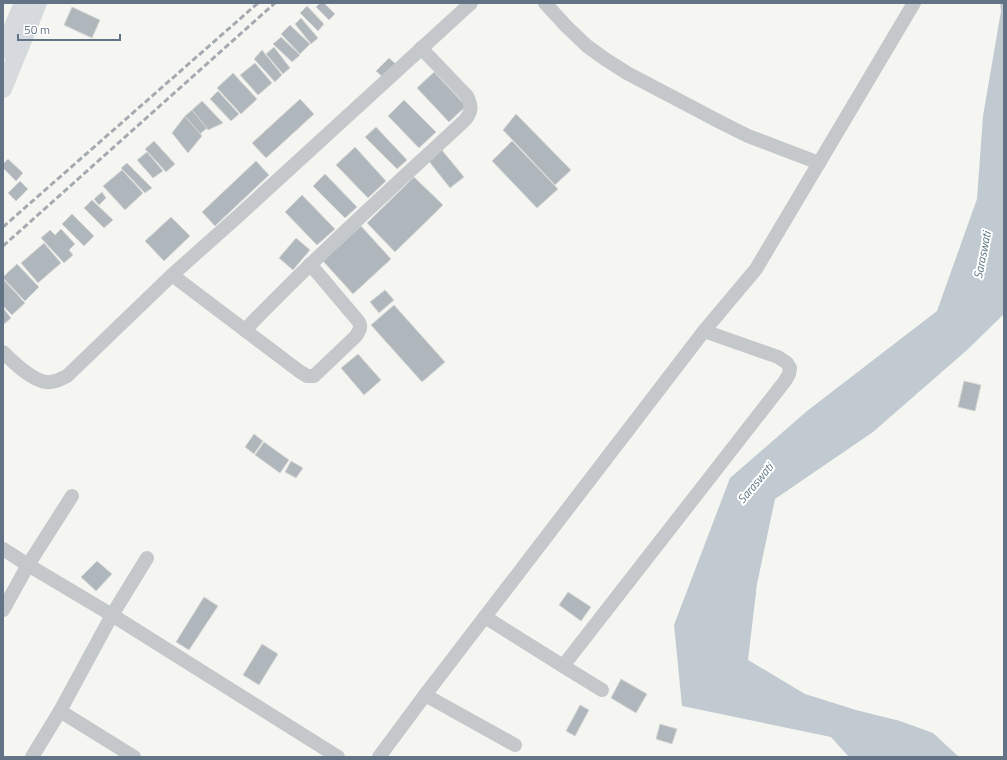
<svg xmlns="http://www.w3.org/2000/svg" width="1007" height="760" viewBox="0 0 1007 760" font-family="'Titillium Web',sans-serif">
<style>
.water{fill:#c0cad0}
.building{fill:#afb6bc;stroke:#d6d7d4}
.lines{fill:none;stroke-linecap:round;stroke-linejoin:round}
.minor{stroke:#c4c8cb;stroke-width:14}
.major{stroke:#d6dadf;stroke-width:18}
.rail{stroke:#a4aab0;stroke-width:3;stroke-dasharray:6 3;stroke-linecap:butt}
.labels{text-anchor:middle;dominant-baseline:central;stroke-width:4;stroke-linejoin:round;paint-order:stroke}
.water-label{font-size:12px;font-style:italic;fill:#5e7582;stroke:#fff}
</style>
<rect width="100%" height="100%" fill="#f5f6f1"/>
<polygon class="water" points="1000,3 1004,3 1004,314 967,350 873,432 775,499 757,584 748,660 805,694 856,710 900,721 933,733 959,757 849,757 831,737 682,706 674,625 730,478 807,411 937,311 977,199 983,116 1001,11"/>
<g class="building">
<polygon points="320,3 324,3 335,14 329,20 316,7"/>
<polygon points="307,6 324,24 318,31 300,13"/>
<polygon points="72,7 100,20 92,38 64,25"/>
<polygon points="301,18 318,38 311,44 295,24"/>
<polygon points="290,25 310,44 300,54 281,34"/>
<polygon points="281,37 300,55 292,62 273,44"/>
<polygon points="274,47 290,68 283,74 266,54"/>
<polygon points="262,50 282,75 275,82 254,59"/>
<polygon points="389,58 398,66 385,79 376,71"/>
<polygon points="255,63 272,83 258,95 240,75"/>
<polygon points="434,72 466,106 449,122 417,88"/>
<polygon points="233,73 257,99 241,114 217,88"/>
<polygon points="218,91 239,114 231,121 210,99"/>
<polygon points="300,99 314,114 266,158 252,143"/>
<polygon points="404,100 436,132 419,148 388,116"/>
<polygon points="202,101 223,123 208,130 192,110"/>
<polygon points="192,110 207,128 200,134 185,116"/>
<polygon points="516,114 571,170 555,185 503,130"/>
<polygon points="185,116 202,136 188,153 172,133"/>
<polygon points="376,127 407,160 397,169 365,137"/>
<polygon points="154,141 175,164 166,172 145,149"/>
<polygon points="512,141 558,189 537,208 492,161"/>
<polygon points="355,147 386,181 368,198 336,165"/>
<polygon points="441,149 464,177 450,188 428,160"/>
<polygon points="147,152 163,171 153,178 137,160"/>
<polygon points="8,159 23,173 16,181 3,168 3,164"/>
<polygon points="256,161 269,175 215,226 202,212"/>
<polygon points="127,163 152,188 145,193 121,168"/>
<polygon points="122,170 143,193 125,210 103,186"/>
<polygon points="325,174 357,207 345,218 313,186"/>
<polygon points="414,177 443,205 395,252 367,223"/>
<polygon points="20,181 28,189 16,201 8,193"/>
<polygon points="102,192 106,198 99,205 94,199"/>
<polygon points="302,195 335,229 317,245 285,212"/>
<polygon points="92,200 113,220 104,228 84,208"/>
<polygon points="72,214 94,236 84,246 62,224"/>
<polygon points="171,217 190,236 164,261 145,241"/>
<polygon points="361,226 391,259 353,294 323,261"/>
<polygon points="61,229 75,244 69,250 73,255 64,263 41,238 50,230 55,235"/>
<polygon points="296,238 310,250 293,270 279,258"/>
<polygon points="44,243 61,263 38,283 21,263"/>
<polygon points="17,264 39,287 25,301 3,278 3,277"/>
<polygon points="3,279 25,303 12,315 3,306"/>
<polygon points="385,290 394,300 379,313 370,302"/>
<polygon points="394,305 445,362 422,382 371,325"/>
<polygon points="3,308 11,318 3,325"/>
<polygon points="358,354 381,380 364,395 341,368"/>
<polygon points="964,381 981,385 975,411 958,407"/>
<polygon points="254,434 263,441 254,454 245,447"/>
<polygon points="264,442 289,460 280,473 255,455"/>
<polygon points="291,461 303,468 296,478 285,472"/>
<polygon points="97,561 112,574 96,591 81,577"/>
<polygon points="568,592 591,607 581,621 559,605"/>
<polygon points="204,597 218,606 189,650 176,642"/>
<polygon points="262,644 278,654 259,685 243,675"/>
<polygon points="621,679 647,694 636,713 611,698"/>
<polygon points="580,705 589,710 575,736 566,731"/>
<polygon points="660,724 677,729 672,744 656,739"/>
</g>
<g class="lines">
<g class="minor">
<polyline points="545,3 566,26 587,46 605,59 627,73 720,122 748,136 819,163"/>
<path d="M172,275L299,371L307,376H314L356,336C359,331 362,327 359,322L310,264"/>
<path d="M245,330C315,257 391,189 465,120C472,111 472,107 467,96L421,48"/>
<path d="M3,352C13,362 31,380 46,382C54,383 61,379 67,376L172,275L236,218L471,3"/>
<polyline points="3,549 28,565 112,615 338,757"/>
<polyline points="3,610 28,565 72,496"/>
<polyline points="485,617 563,666 785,381 789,374 790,368 787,363 778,357 704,331"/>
<polyline points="563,666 602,690"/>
<polyline points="425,695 515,745"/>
<polyline points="60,711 134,757"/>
<polyline points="32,757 60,711 112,615 147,558"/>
<polyline points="379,757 425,695 704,331 756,269 914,3"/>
</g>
<g class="major">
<polyline points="3,50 23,3"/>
<polyline points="3,89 38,3"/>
</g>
<g class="rail">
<polyline points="3,227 258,3"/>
<polyline points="3,246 275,3"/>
</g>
</g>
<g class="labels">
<g class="water-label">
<text transform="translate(982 255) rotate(-79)">Saraswati</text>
<text transform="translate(755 483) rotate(-50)">Saraswati</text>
</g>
</g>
<rect width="1007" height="760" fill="none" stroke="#627385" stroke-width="8"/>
<path d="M18 34v6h102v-6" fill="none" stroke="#627385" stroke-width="2"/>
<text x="24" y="34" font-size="12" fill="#627385" stroke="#ffffff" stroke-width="3" paint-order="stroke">50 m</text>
</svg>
